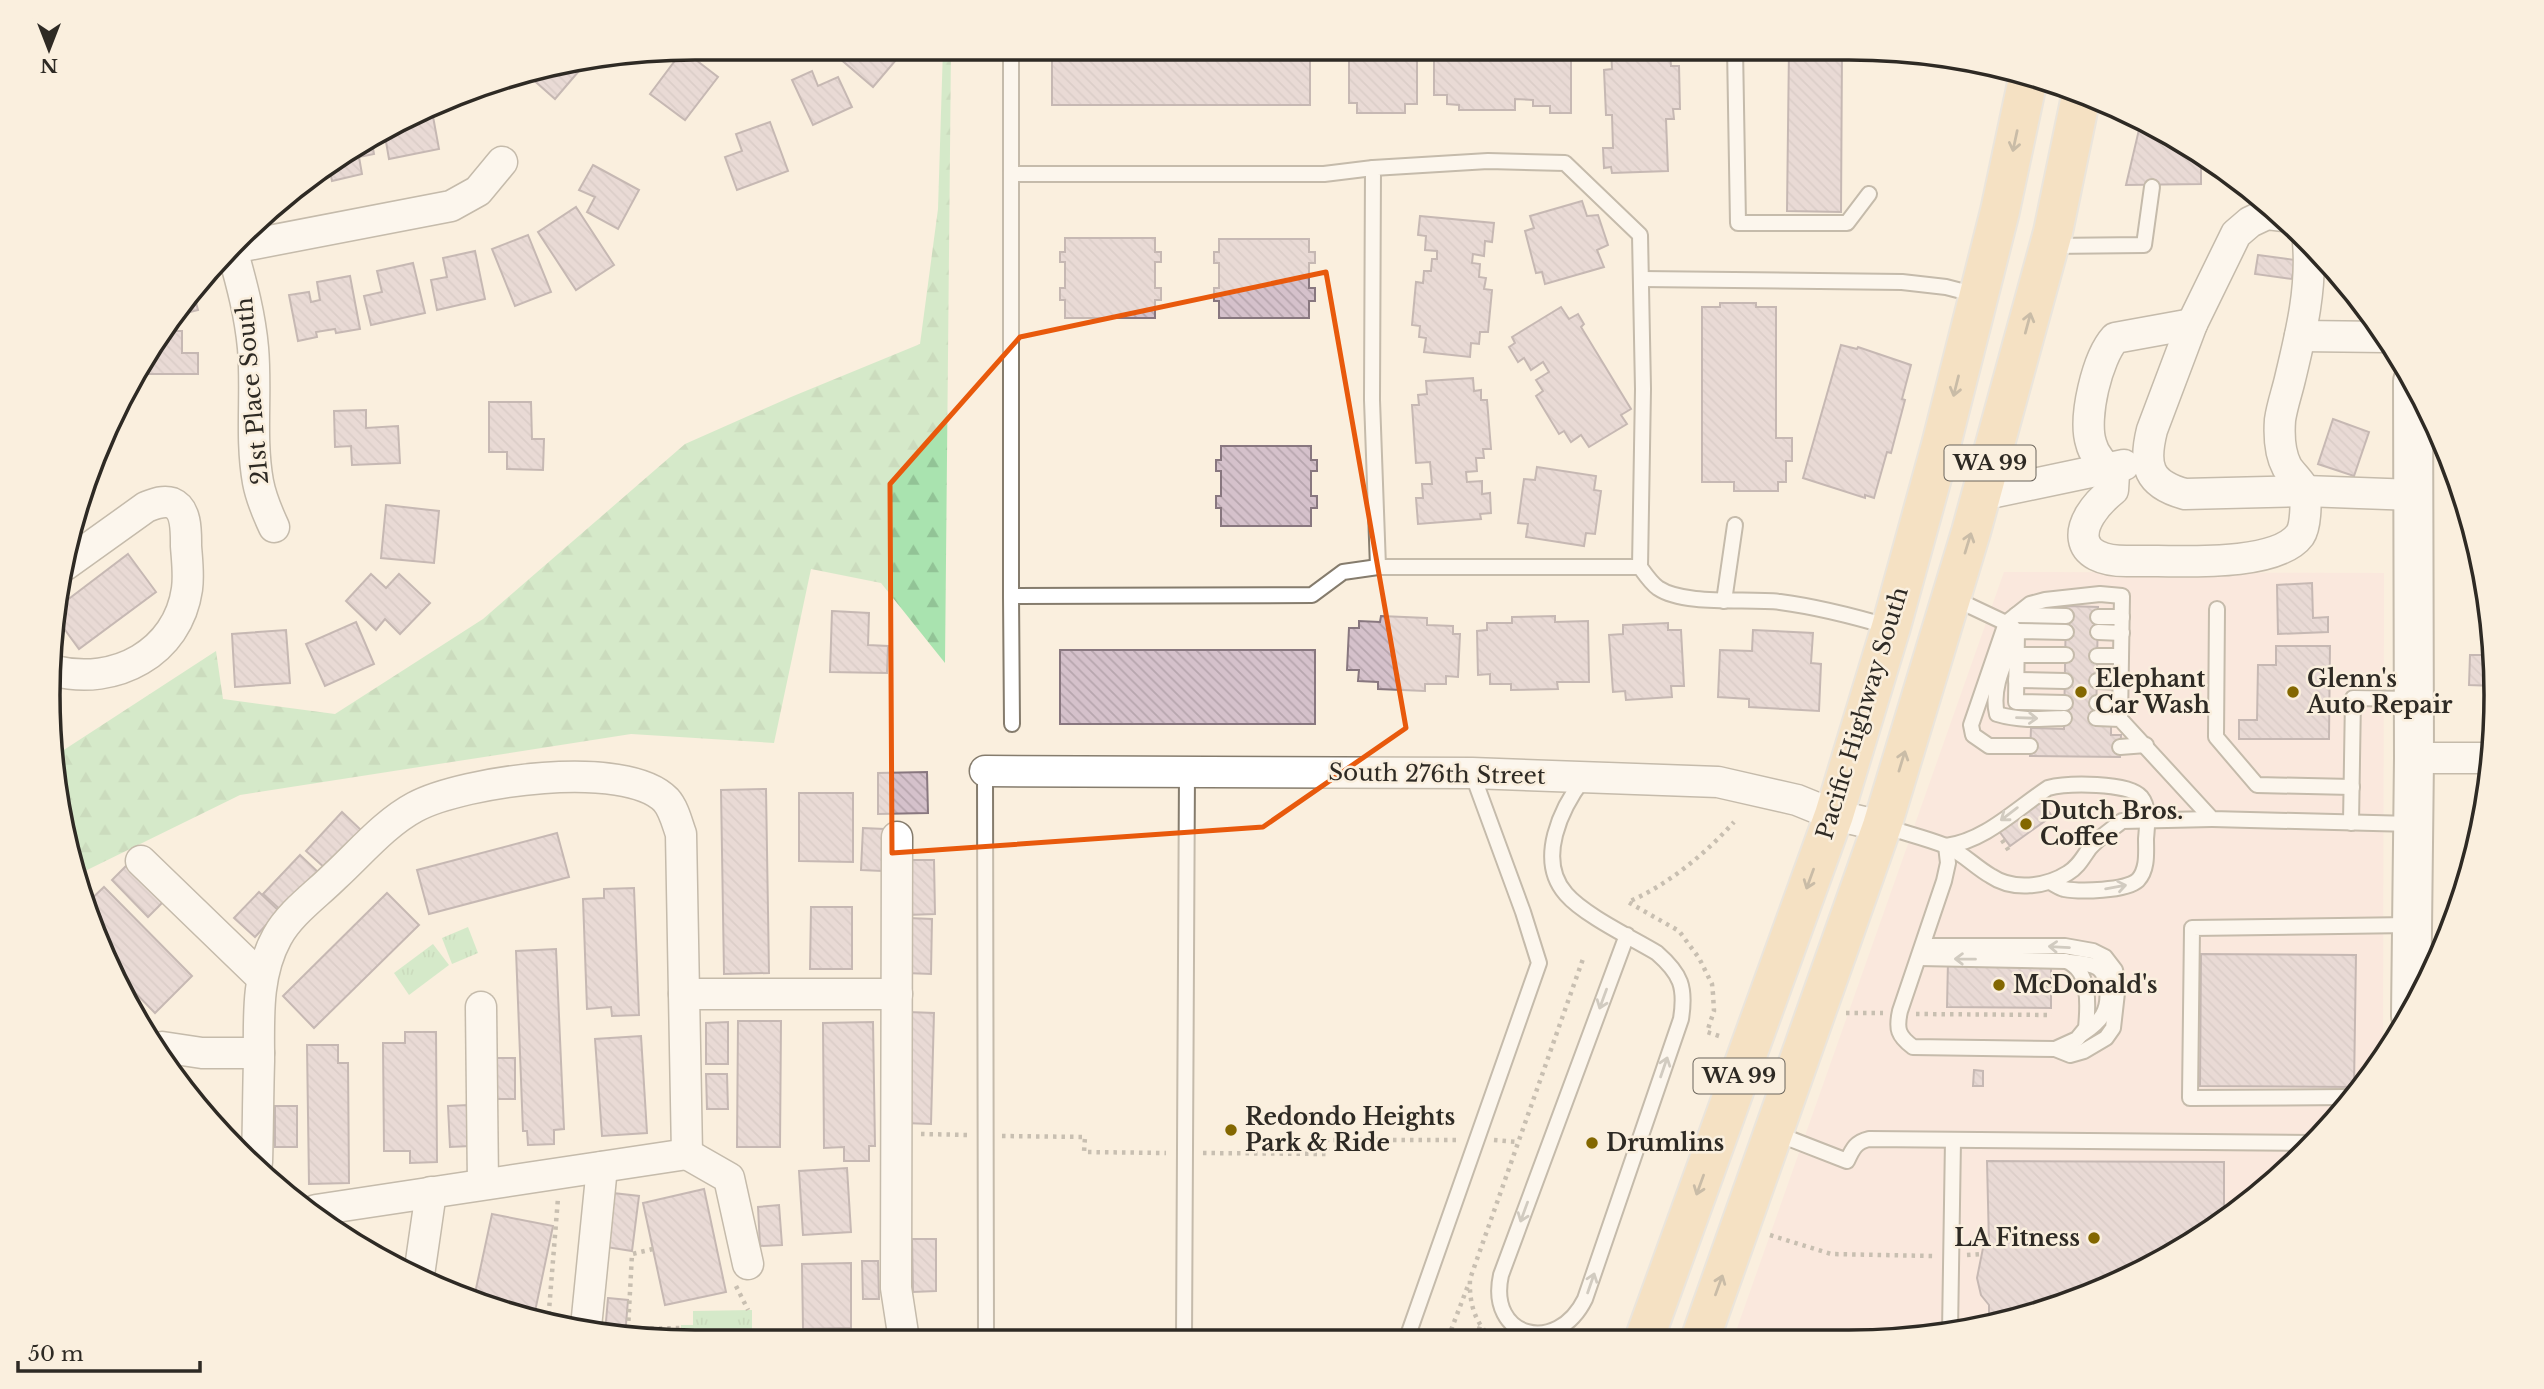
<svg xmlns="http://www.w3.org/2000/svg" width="2544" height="1389" viewBox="0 0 2544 1389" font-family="'Libre Baskerville',serif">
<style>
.commercial{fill:#fae0db}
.forest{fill:url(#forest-firs)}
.park{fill:url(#park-tufts)}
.building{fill:url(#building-back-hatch);stroke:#88777f;stroke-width:2}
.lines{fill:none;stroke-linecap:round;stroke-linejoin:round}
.lane-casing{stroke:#857c6d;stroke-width:18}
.street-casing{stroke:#857c6d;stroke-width:33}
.secondary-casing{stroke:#857c6d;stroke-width:42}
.primary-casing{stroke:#d9d9d8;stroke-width:42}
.path{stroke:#8c857a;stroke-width:4.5;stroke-dasharray:3.5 5;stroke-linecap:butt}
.lane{stroke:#fff;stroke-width:14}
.street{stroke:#fff;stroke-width:30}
.secondary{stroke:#fff;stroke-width:38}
.primary{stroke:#f0d1a3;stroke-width:38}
.oneway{stroke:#8f7e64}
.oneway2{stroke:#a19f9c}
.marked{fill:none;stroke:#e8590c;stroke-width:5;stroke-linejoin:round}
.poi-dot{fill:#836700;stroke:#faefde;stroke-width:2.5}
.labels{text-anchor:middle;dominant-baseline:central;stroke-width:5;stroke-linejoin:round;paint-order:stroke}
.shield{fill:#faefde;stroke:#6b655c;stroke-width:2}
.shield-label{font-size:21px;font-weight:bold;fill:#2e2a24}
.street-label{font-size:23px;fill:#2e2a24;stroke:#faefde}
.poi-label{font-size:23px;font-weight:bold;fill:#2e2a24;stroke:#faefde;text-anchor:start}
.rim{fill:none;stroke:#2e2a24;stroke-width:3.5}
</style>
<defs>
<pattern id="forest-firs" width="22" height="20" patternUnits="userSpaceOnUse" patternTransform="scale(1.75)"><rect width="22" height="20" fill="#a9e3af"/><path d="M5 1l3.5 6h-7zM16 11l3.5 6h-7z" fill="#92c396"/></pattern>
<pattern id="park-tufts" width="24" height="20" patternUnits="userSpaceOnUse" patternTransform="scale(1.75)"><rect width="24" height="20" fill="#a9e3af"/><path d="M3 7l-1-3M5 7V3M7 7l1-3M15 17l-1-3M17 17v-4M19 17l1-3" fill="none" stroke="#92c396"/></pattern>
<pattern id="building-back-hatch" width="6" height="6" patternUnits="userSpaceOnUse" patternTransform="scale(1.75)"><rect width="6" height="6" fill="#d5c1cb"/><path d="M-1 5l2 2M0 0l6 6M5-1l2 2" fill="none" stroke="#b7a6ae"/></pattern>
</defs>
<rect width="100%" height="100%" fill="#faefde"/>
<polygon class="commercial" points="2004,572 2384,573 2383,1053 2307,1152 2209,1233 2058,1307 1934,1336 1734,1337"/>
<polygon class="forest" points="943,48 951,48 945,663 881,583 811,569 774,743 631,734 240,795 81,873 53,757 216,651 223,699 335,714 483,619 685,444 791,397 920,344 938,209"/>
<g class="park">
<polygon points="468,927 478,953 452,964 442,938"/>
<polygon points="433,944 449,965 409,995 394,973"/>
<polygon points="752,1310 752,1340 681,1340 681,1325 693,1325 693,1311"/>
</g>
<g class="building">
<polygon points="834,47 907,47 873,87 831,51"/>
<rect x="1052" y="48" width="258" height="57"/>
<polygon points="1349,48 1417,49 1417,104 1405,104 1405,113 1357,113 1357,103 1349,103"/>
<polygon points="1447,48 1516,48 1516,53 1534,53 1534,48 1571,48 1571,113 1550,113 1550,106 1533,106 1533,100 1515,99 1515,110 1459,110 1459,105 1447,104 1447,95 1434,95 1434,51 1447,51"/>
<polygon points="1611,48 1664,48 1664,53 1670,53 1671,66 1679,66 1680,109 1673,109 1674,119 1666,119 1668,171 1612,173 1611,167 1604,168 1603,148 1613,148 1612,115 1606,115 1604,70 1612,69"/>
<polygon points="1789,48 1842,49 1841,212 1787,211"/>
<polygon points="683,50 718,77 685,120 650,94"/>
<polygon points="584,65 555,99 528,75"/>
<polygon points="812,71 818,86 838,77 852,107 813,125 792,80"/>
<polygon points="432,111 439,149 389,159 385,136"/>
<polygon points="2141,121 2173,134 2201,154 2201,184 2126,185"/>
<polygon points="770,122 788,171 737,190 725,157 742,151 736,134"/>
<polygon points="372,143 374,154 359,157 362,174 332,181 329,166"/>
<polygon points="593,165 639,190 618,229 587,212 595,197 579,190"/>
<polygon points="317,172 319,184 293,189 300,181"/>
<polygon points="1582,201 1587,216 1598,215 1608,245 1597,250 1604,267 1545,284 1542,272 1536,273 1525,231 1534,228 1530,216"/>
<polygon points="576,207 614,265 576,290 538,232"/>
<polygon points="1420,216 1494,223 1492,242 1485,241 1484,256 1473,254 1472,263 1480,264 1479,277 1486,278 1484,289 1492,290 1488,332 1480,332 1479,344 1471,343 1470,357 1424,352 1426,338 1419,337 1420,326 1412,325 1416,282 1423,283 1424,271 1431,271 1432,259 1437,259 1437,251 1425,250 1426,236 1418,235"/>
<polygon points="528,235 551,292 515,306 492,249"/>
<polygon points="1065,238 1155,238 1155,252 1161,252 1161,262 1155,262 1155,288 1161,288 1161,300 1155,300 1155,318 1065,318 1065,300 1060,300 1060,288 1065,288 1065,262 1060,262 1060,252 1065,252"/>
<polygon points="1219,239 1309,239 1309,252 1315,252 1315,263 1309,263 1309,288 1315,288 1315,301 1309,301 1309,318 1219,318 1219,301 1214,301 1214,288 1219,288 1219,263 1214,263 1214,252 1219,252"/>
<polygon points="475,251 485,299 437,310 431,280 447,277 443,258"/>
<polygon points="2258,255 2295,260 2292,279 2255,274"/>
<polygon points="413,263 425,313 371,325 364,296 382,292 377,271"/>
<polygon points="350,276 360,329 336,333 335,329 316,332 317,337 298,341 289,295 309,292 311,302 320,300 317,282"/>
<polygon points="194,295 198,310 174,316"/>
<polygon points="1720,303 1756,303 1756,307 1776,307 1776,438 1792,438 1792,461 1786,461 1786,482 1778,482 1778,491 1734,491 1734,482 1702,482 1702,307 1720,307"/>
<polygon points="1561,307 1569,319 1578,314 1584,324 1581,327 1631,409 1621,415 1627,424 1589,447 1581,435 1571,442 1564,431 1559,434 1536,396 1543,391 1536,380 1549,372 1543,362 1531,370 1524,358 1518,362 1509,347 1515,343 1512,337"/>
<polygon points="160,331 182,331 182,353 198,353 198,374 149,374 149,351"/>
<polygon points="1841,345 1857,349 1858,347 1911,365 1902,399 1905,400 1891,453 1887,452 1874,498 1865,495 1865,498 1803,478"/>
<polygon points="1473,378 1474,391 1481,390 1481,400 1487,400 1491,449 1483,449 1484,458 1476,458 1477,471 1466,472 1467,482 1482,481 1482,494 1490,493 1491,513 1480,514 1481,519 1418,524 1416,498 1423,498 1422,484 1432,484 1430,462 1416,463 1412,405 1419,405 1418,395 1427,394 1426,381"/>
<polygon points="489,402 531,402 532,439 544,439 543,470 507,469 507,452 489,452"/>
<polygon points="366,410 366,428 398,426 400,463 352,465 351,446 335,447 334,411"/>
<polygon points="2333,419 2369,432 2354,476 2318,464"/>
<polygon points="1221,446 1311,446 1311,460 1317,460 1317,471 1311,471 1311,496 1317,496 1317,508 1311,508 1311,526 1221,526 1221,508 1216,508 1216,496 1221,496 1221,471 1216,471 1216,460 1221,460"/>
<polygon points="1537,467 1596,476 1594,490 1601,491 1595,534 1586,533 1584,546 1526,537 1528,524 1518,523 1524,479 1535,480"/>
<polygon points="386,505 439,511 434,563 381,558"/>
<polygon points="128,554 156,592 79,649 60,623 62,604"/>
<polygon points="371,574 386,588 399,574 430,603 400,634 385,619 376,630 346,601"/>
<polygon points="2312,583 2313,618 2328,617 2328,632 2278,634 2277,585"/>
<polygon points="2066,606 2098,607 2096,726 2111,726 2111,735 2121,735 2120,757 2030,756 2031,728 2064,729"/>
<polygon points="832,611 869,613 868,645 888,646 887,673 830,672"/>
<polygon points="1381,616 1427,618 1427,625 1453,626 1453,634 1460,634 1458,677 1446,676 1446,684 1425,684 1425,691 1378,689 1378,682 1358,681 1359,670 1347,670 1349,628 1359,628 1359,621 1380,622"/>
<polygon points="1555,616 1555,622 1588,621 1589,682 1557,682 1558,689 1511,690 1511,684 1490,684 1490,674 1478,675 1477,631 1487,630 1487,623 1512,623 1512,617"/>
<polygon points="356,622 374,664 325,686 306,644"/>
<polygon points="1668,623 1668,630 1681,630 1684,686 1671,686 1672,697 1626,700 1625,691 1613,692 1609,635 1623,634 1623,625"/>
<polygon points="286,630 290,683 235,687 232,634"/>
<polygon points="1753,630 1813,633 1811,663 1821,664 1819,711 1749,707 1749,699 1718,697 1720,650 1752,651"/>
<polygon points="2276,646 2330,646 2329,739 2239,739 2239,720 2257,720 2258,665 2276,665"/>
<rect x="1060" y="650" width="255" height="74"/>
<polygon points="2470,655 2495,655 2494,686 2469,685"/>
<polygon points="927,772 928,813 878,814 878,773"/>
<polygon points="766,789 769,973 724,974 721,790"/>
<polygon points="799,793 853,793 853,862 799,861"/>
<polygon points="2041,801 2052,816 2010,846 1999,831"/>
<polygon points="342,812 362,831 326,869 306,851"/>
<polygon points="863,828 884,829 882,871 861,870"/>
<polygon points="557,833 569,877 429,914 417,870"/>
<polygon points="300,855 320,874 283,912 263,894"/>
<polygon points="906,860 934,860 935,914 907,915"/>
<polygon points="130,862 166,899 148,917 112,880"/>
<polygon points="104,887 192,976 155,1013 114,971 97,943 87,903"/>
<polygon points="634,888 639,1015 612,1016 611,1007 587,1009 583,899 604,898 604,889"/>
<polygon points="259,892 279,911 255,937 234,918"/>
<polygon points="387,893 419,925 314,1028 283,996"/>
<polygon points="811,907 852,907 852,969 810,969"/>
<polygon points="908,918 932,919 931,974 906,973"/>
<polygon points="556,949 564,1129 554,1130 554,1144 528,1145 527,1131 523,1131 516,951"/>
<polygon points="2201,954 2356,955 2354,1087 2200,1086"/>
<polygon points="1948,961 2051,962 2051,1008 1947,1007"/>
<polygon points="908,1012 934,1013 931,1124 904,1123"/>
<polygon points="738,1021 781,1021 780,1147 737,1147"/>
<polygon points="728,1022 728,1064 706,1064 706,1023"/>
<polygon points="873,1022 875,1146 869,1146 869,1161 844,1161 844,1147 824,1148 823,1023"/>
<polygon points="405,1032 436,1032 437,1162 410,1163 410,1151 384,1151 383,1043 405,1043"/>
<polygon points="641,1036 647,1133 602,1136 595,1039"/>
<polygon points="307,1045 338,1045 338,1063 348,1063 349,1183 309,1184"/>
<rect x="494" y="1058" width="21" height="41"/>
<polygon points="1974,1070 1983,1071 1983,1086 1973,1086"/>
<polygon points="706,1074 727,1074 728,1109 707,1109"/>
<polygon points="468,1105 470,1146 450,1147 448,1106"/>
<rect x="275" y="1106" width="22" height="41"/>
<polygon points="1987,1161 2224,1162 2224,1221 2209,1233 2058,1307 1989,1323 1989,1305 1981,1295 1977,1278 1983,1248 1986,1243 1989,1244"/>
<polygon points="847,1168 851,1232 803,1235 799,1171"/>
<polygon points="704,1189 726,1292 665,1305 643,1203"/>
<polygon points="613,1193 639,1196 632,1251 606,1247"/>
<polygon points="779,1205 782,1245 760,1246 758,1207"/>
<polygon points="492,1214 553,1226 533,1321 474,1298"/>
<polygon points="912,1239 936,1239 936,1291 913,1292"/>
<polygon points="356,1243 377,1246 375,1257 371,1255"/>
<polygon points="862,1261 878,1261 879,1299 863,1299"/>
<polygon points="851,1263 851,1328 803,1329 802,1264"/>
<polygon points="608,1298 628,1300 625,1336 605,1333"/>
</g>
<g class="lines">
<g class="lane-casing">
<g id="lane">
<polyline points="1735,48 1738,223 1847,223 1869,194"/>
<polyline points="1011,54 1011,596 1312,595 1343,572 1378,567"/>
<polyline points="1011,174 1324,174 1373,168"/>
<polyline points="2050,246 2144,245 2152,187"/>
<polyline points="1641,279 1902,282 1946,287 1977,295"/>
<path d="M1640,567H1378L1372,400L1373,168L1488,161L1565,163L1640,235L1643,389L1640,567C1645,574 1651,583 1658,588C1685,606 1747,598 1780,602C1818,607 1853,616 1890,627"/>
<polyline points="1011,596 1012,724"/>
<polyline points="1953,598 2006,623 2017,631 2016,702 2065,703"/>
<polyline points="1724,601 1735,525"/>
<polyline points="2217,609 2216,737 2257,785 2352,787"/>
<polyline points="2016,615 2066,616"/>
<polyline points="2098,617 2122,617"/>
<polyline points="2098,632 2122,633"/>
<polyline points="2017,655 2066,655"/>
<polyline points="2097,656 2121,656"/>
<polyline points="2016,680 2065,681"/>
<polyline points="2097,681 2121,682"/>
<polyline points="2097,703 2121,704"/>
<path d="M2064,718C2042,719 2020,721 1997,714C1990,686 2008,657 2017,631L2066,632"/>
<polyline points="2096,718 2120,719 2212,819 2412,824"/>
<polyline points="2030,746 1989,746 1973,735 1971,725 2006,623 2030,604 2045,600 2100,594 2122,596 2120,719"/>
<polyline points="2120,747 2146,745"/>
<polyline points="985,771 986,1339"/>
<path d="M1584,778C1561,808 1536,860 1566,894C1584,915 1632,938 1657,953C1681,974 1686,987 1681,1019L1585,1299C1557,1356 1487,1338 1501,1275L1627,935"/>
<polyline points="2351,823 2353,698 2412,699"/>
<path d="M1884,826C1904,833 1926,838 1946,846C1963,853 1975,867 1991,876C2013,891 2046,887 2068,873C2078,867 2082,859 2089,849C2097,839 2111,830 2122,821L2212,819"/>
<path d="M1923,946H2065L2093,951L2105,957L2115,970L2118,984L2113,1028L2106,1038L2084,1051L2070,1055L2055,1049L1913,1047C1898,1036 1896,1029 1900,1011L1944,881L1948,863L1946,846C1985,841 2016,809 2048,788C2067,783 2128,782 2141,797C2150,808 2147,826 2146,839C2146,852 2148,869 2138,880C2126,891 2080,892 2064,889C2060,888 2054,884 2050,882"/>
<path d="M1919,958L2066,961C2091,970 2088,1007 2086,1028L2077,1039L2055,1049"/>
<path d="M2070,962C2079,963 2090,963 2098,968C2105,974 2106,980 2107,988C2110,1012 2100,1022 2082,1034"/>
<polyline points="2349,1097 2190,1098 2192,928 2410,925"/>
<path d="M1775,1133L1847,1161C1853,1148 1856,1142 1869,1139L2314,1143"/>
<polyline points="1950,1332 1953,1140"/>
<polyline points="1407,1338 1539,963 1523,912 1472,773"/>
<polyline points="1184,1339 1187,771"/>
</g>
</g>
<g class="street-casing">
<g id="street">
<path d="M2284,216L2267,214L2250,222L2236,234L2192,324L2152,430C2143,466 2148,484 2185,494L2305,491L2414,495"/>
<polyline points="238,247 451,206 478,191 502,162"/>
<path d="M233,253C242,285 250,315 253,348C257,392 250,438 258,482C261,498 267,512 274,527"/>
<path d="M2192,324L2115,338C2097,358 2083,418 2091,443C2094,456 2104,466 2114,474L2113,490C2072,523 2070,563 2131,561C2171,560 2275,569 2300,535C2306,526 2306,503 2305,493C2303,484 2292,475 2287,467C2280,454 2279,434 2280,420C2282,406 2287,392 2290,379C2301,333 2312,289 2308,242"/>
<polyline points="2300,336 2386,337"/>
<polyline points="1981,495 2124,465"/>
<path d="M55,671C115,686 178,653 187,589C189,575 187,560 186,546C186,533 187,509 172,503C163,500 154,504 146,507L65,565"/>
<polyline points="2414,758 2492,758"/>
<polyline points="985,771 1472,773 1718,782 1797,800 1834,815 1882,826"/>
<polyline points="897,837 896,1288 904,1340"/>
<polyline points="141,861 262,978"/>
<polyline points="684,994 897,994"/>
<polyline points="481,1007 483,1184"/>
<polyline points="162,1047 202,1053 259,1053"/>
<polyline points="687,1154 729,1178 748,1264"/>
<path d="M257,1162C258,1128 258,1095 259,1061C259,1019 256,975 277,937C290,913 316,895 335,876C360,853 385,823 415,807C463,781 626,758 666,800C674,809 677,823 681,834L687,1154L316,1210"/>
<polyline points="419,1275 431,1192"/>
<polyline points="586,1327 602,1167"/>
</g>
</g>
<g class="secondary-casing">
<polyline id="secondary" points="2411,1016 2414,758 2413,381"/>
</g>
<g class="primary-casing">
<g id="primary">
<polyline points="1645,1337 1834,815 1891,627 1941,445 2000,211 2029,74"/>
<polyline points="1701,1337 1882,826 1971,532 2053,232 2081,96"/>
</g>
</g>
<g class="path">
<polyline points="2002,840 2009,851"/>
<polyline points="1846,1013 1883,1013"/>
<polyline points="1916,1014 2052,1015"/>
<path d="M1719,1036L1707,1032L1714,1011L1713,994L1712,984L1699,958L1679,931L1628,902C1668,885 1705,854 1734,822"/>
<polyline points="921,1134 968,1135"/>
<polyline points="1002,1136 1085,1137 1084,1152 1166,1153"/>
<polyline points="1494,1140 1517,1142"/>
<polyline points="1203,1153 1327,1154 1327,1140 1457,1140"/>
<polyline points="1770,1235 1831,1254 1934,1256"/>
<polyline points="653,1249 632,1254 628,1329 681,1328"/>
<polyline points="1967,1255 1981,1254"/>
<polyline points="736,1286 748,1310"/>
<polyline points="548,1323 558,1198"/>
<polyline points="627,1336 628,1329"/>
<polyline points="1448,1338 1469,1283"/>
<polyline points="1476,1338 1480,1326"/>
<path d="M1491,1338C1474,1321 1469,1302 1470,1279L1584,956"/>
</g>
<use href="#lane" class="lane"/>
<use href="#street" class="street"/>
<use href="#secondary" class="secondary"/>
<use href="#primary" class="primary"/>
</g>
<defs><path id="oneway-shaft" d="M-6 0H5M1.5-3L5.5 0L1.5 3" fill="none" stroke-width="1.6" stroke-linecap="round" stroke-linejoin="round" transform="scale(1.75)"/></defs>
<g class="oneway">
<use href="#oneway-shaft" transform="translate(2015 141) rotate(102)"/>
<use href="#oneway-shaft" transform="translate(2028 323) rotate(-75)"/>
<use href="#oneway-shaft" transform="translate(1956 386) rotate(104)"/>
<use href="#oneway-shaft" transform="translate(1968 543) rotate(-73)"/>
<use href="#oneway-shaft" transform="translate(1902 761) rotate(-73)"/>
<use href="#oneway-shaft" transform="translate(1810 879) rotate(110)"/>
<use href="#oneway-shaft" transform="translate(1700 1185) rotate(110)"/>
<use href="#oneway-shaft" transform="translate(1719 1285) rotate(-70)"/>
</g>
<g class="oneway2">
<use href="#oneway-shaft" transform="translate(2027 718) rotate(2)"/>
<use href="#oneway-shaft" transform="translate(2009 814) rotate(143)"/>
<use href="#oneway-shaft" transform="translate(2116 887) rotate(-10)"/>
<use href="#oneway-shaft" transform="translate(2059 947) rotate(-177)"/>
<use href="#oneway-shaft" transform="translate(1965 959) rotate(-179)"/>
<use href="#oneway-shaft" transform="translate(1603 999) rotate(110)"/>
<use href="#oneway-shaft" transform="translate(1664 1067) rotate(-71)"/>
<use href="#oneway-shaft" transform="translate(1524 1212) rotate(110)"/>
<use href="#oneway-shaft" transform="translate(1591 1283) rotate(-71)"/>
</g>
<path d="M0 0H2544V1389H0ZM1326,272L1406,728L1263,827L892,853L890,484L1020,337Z" fill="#faefde" fill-opacity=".55" fill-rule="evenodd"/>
<path class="marked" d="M1326,272L1406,728L1263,827L892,853L890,484L1020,337Z"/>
<g class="poi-dot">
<circle cx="2081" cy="692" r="7"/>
<circle cx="2293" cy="692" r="7"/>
<circle cx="2026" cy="824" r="7"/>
<circle cx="1999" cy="985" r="7"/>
<circle cx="1231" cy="1130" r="7"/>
<circle cx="1592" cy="1143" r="7"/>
<circle cx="2094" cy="1238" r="7"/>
</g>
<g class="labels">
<g class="shield">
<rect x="1944.5" y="445.5" width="91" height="35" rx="5"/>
<rect x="1693.5" y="1058.5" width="91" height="35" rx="5"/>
</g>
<g class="shield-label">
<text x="1990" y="463">WA 99</text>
<text x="1739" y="1076">WA 99</text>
</g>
<g class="street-label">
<text transform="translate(252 391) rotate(-95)">21st Place South</text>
<text transform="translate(1862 713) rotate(-73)">Pacific Highway South</text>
<text transform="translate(1437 774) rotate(1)">South 276th Street</text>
</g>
<g class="poi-label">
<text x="2095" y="679">Elephant<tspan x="2095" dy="26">Car Wash</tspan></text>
<text x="2307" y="679">Glenn's<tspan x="2307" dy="26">Auto Repair</tspan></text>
<text x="2040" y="811">Dutch Bros.<tspan x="2040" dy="26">Coffee</tspan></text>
<text x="2013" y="985">McDonald's</text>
<text x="1245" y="1117">Redondo Heights<tspan x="1245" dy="26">Park &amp; Ride</tspan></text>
<text x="1606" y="1143">Drumlins</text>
<text x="2080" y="1238" text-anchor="end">LA Fitness</text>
</g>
</g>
<path d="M0 0H2544V1389H0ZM695 60H1849A635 635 0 0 1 2484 695V695A635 635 0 0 1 1849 1330H695A635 635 0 0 1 60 695V695A635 635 0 0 1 695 60Z" fill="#faefde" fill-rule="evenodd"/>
<path class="rim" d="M695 60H1849A635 635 0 0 1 2484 695V695A635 635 0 0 1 1849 1330H695A635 635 0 0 1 60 695V695A635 635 0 0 1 695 60Z"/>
<g transform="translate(49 49) rotate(180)" stroke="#faefde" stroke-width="5" paint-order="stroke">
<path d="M0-5L12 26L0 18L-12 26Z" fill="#2e2a24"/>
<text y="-10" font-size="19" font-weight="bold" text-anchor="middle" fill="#2e2a24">N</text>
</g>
<path d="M18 1361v10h182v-10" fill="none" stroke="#2e2a24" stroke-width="3.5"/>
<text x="28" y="1361" font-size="21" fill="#2e2a24" stroke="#faefde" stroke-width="5" paint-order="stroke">50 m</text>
</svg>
